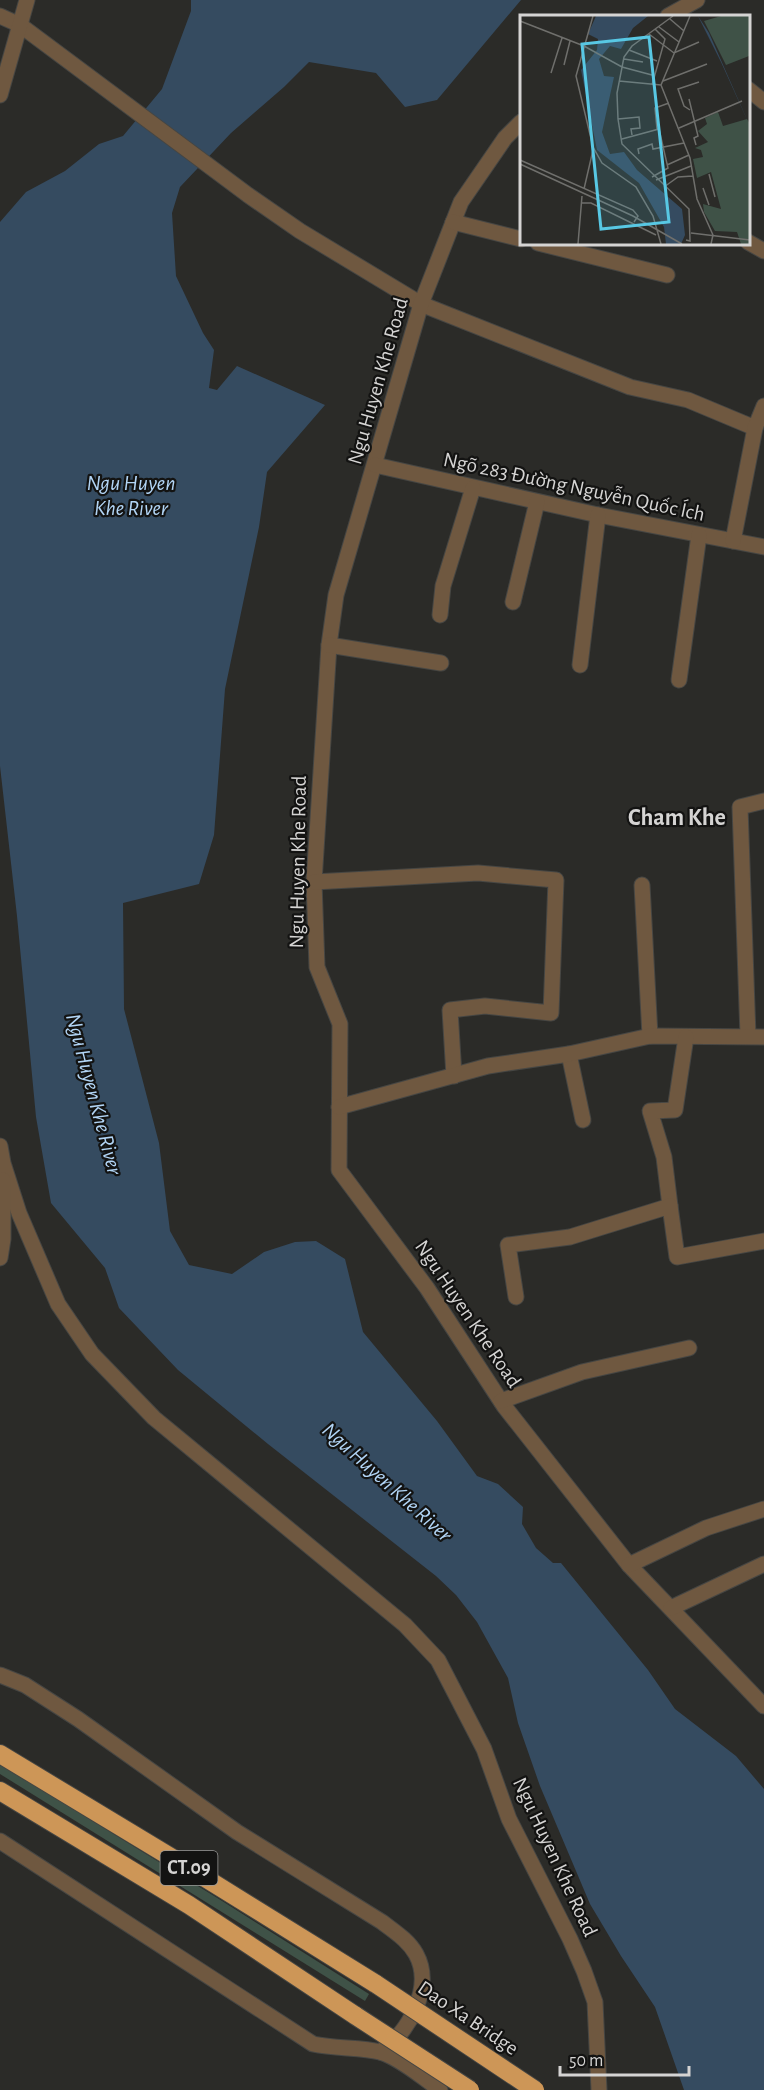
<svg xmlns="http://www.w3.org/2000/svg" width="764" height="2090" viewBox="0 0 764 2090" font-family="'Alegreya Sans',sans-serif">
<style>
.green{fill:#3f5247}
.water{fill:#354b60}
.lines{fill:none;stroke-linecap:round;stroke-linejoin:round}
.minor-casing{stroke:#464643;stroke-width:17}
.highway-casing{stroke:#464643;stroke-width:20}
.minor{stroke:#6f5840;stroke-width:15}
.highway{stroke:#cd9657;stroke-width:18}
.highway-bridge-casing{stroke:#464643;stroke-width:20;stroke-linecap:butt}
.highway-bridge{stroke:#cd9657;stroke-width:18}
.labels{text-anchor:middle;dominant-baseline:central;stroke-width:4.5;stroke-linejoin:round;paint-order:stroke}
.shield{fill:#131312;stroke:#9b9a99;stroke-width:1.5}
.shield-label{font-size:20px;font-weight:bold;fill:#d5d4d3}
.street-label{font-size:21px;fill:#d5d4d3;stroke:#131312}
.water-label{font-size:22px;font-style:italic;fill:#b2d5f6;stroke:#131312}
.quarter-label{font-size:24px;font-weight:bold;fill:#d5d4d3;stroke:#131312}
.inset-road{fill:none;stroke:#6f6f6c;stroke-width:1.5}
.view{fill:#58c8e4;fill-opacity:0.15;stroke:#58c8e4;stroke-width:3}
.inset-edge{fill:none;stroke:#d5d4d3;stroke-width:3}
</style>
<rect width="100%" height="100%" fill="#2b2b28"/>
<polygon class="green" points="0,1764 219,1899 369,1994 365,2001 0,1774"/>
<polygon class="water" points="191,0 521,0 437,100 405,107 376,73 309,62 284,87 231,133 180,187 172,213 176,276 203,333 214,350 209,388 217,390 237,366 325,405 267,472 259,527 225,689 214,835 199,884 123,903 124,1009 159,1143 170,1231 189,1265 232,1274 264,1252 295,1242 316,1241 345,1259 363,1332 437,1421 477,1476 498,1484 523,1507 522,1524 536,1548 553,1563 561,1563 648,1670 675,1709 736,1756 764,1789 764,2090 684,2090 655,2007 621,1956 590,1904 540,1786 518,1723 508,1678 477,1622 456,1595 436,1576 268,1444 178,1370 119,1308 105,1268 51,1203 36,1117 17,916 0,766 0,222 26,192 65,171 99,144 123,136 162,89 191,11"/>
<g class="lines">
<g class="minor-casing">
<g id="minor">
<polyline points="0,16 20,25 248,195 300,231 421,304 630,387 688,400 755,428"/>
<polyline points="668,16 697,0"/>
<polyline points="748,89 764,102"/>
<polyline points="0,95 27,0"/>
<polyline points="521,122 505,138 461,202 421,304 336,595 329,645 314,882 317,967 340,1024 339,1170 427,1288 504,1406 629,1565 764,1706"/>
<polyline points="453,222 521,239"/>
<polyline points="748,242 764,251"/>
<polyline points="538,243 667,275"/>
<polyline points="375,465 598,515 764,547"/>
<polyline points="733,541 755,428 764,406"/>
<polyline points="513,602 537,502"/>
<polyline points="440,615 443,586 473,488"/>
<polyline points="329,645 441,663"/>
<polyline points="580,665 598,515"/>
<polyline points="679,680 699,535"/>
<polyline points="314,882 478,873 556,880 551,1013 485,1006 450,1010 454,1076"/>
<polyline points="642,885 650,1036"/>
<polyline points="748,1036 740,807 764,801"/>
<polyline points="569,1054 583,1120"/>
<polyline points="339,1107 488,1066 569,1054 650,1036 764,1037"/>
<polyline points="0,1146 3,1163 19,1213 58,1304 92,1354 154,1418 405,1625 438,1660 484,1749 509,1819 570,1939 584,1971 595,2002 599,2090"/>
<polyline points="670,1206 664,1157 650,1111 675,1110 686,1037"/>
<polyline points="0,1258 3,1239 3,1180"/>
<polyline points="516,1297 508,1245 570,1237 670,1206 677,1257 764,1241"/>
<polyline points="501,1401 582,1372 689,1348"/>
<polyline points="629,1565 706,1528 764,1509"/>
<polyline points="671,1608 764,1564"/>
<path d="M0,1675L25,1685L78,1719L237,1832L382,1922C395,1932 408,1940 416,1954C434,1987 409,2033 380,2052"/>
<path d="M0,1841L313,2044C335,2049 361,2047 380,2052C398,2057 424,2078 440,2090"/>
</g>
</g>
<g class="highway-casing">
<g id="highway">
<polyline points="0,1754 202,1876 376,1984"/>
<polyline points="0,1791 189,1905 356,2016"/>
</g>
</g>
<use href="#minor" class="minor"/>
<use href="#highway" class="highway"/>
<g class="highway-bridge-casing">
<g id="highway-bridge">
<polyline points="376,1984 535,2090"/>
<polyline points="356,2016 470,2090"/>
</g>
</g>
<use href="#highway-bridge" class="highway-bridge"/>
</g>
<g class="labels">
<rect class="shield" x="160.5" y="1851" width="57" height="34" rx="4.5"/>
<g class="shield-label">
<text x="189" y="1868">CT.09</text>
</g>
<g class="street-label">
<text transform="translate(378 381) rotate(-74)">Ngu Huyen Khe Road</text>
<text transform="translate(574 487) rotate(12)">Ngõ 283 Đường Nguyễn Quốc Ích</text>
<text transform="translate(298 862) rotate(-89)">Ngu Huyen Khe Road</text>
<text transform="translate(468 1314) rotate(56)">Ngu Huyen Khe Road</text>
<text transform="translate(555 1857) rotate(65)">Ngu Huyen Khe Road</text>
<text transform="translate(468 2018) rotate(34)">Dao Xa Bridge</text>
</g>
<g class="water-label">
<text x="131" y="483">Ngu Huyen<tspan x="131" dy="25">Khe River</tspan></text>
<text transform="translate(94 1094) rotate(75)">Ngu Huyen Khe River</text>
<text transform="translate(387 1482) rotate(42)">Ngu Huyen Khe River</text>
</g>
<g class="quarter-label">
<text x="677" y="818">Cham Khe</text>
</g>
</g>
<g transform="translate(520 15)">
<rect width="230" height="230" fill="#2b2b28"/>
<path d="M201,1H229V41L206,50L184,6ZM198,97L203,111L227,104L230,109L229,229H221L217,217L195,216L184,197L183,189L201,194L191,157L177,163L173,144L183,142L181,135L175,133L188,127L178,116L187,109L185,103Z" fill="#3f5247"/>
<path d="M76,1H128L113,13L101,34L90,31L79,44L84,61L94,62L82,117L90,139L104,137L117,155L162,194L165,220L161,229H146L144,212L119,168L77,135L61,55L77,35L78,24L68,19ZM178,1L189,18L229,109L201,47Z" fill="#354b60"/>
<path class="inset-road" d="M73,1L56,61L73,132L82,148L116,172L133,201L141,229M153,1L112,31L104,42L97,78L98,104L102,129L169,194L170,226L166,225M170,1L141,70L170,143L177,184L193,220L191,229M150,4L164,16M0,6L64,31L102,52L132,60M139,12L159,27M129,19L154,38L179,27M109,35L137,46M104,44L123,47M44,50L50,26M31,58L42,23M99,66L141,70M143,66L187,49M132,70L145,24L135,14M169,84L178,121L174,123L176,130M170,95L164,91L158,74L179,67M98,104L119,102L120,113L111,114L112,120M159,113L222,86M137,114L135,93L149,88M102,124L139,114L148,153L132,162M119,139L118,134L132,129L133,134L164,128M0,145L113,195L118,201L114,207M0,149L113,201L162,229M147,150L169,140M189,159L195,182M136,165L171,151M144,172L158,162L173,161M183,173L189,190M64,174L73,135M61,188H71L136,220M171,218L230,225M58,229L62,181"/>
<path class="view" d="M129,22L149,207L81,214L62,29Z"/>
<rect width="230" height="230" class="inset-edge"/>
</g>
<path d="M560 2066v9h129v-9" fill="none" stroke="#d5d4d3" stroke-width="3"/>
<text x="569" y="2066" font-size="18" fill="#d5d4d3" stroke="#131312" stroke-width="4.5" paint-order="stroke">50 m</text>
</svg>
